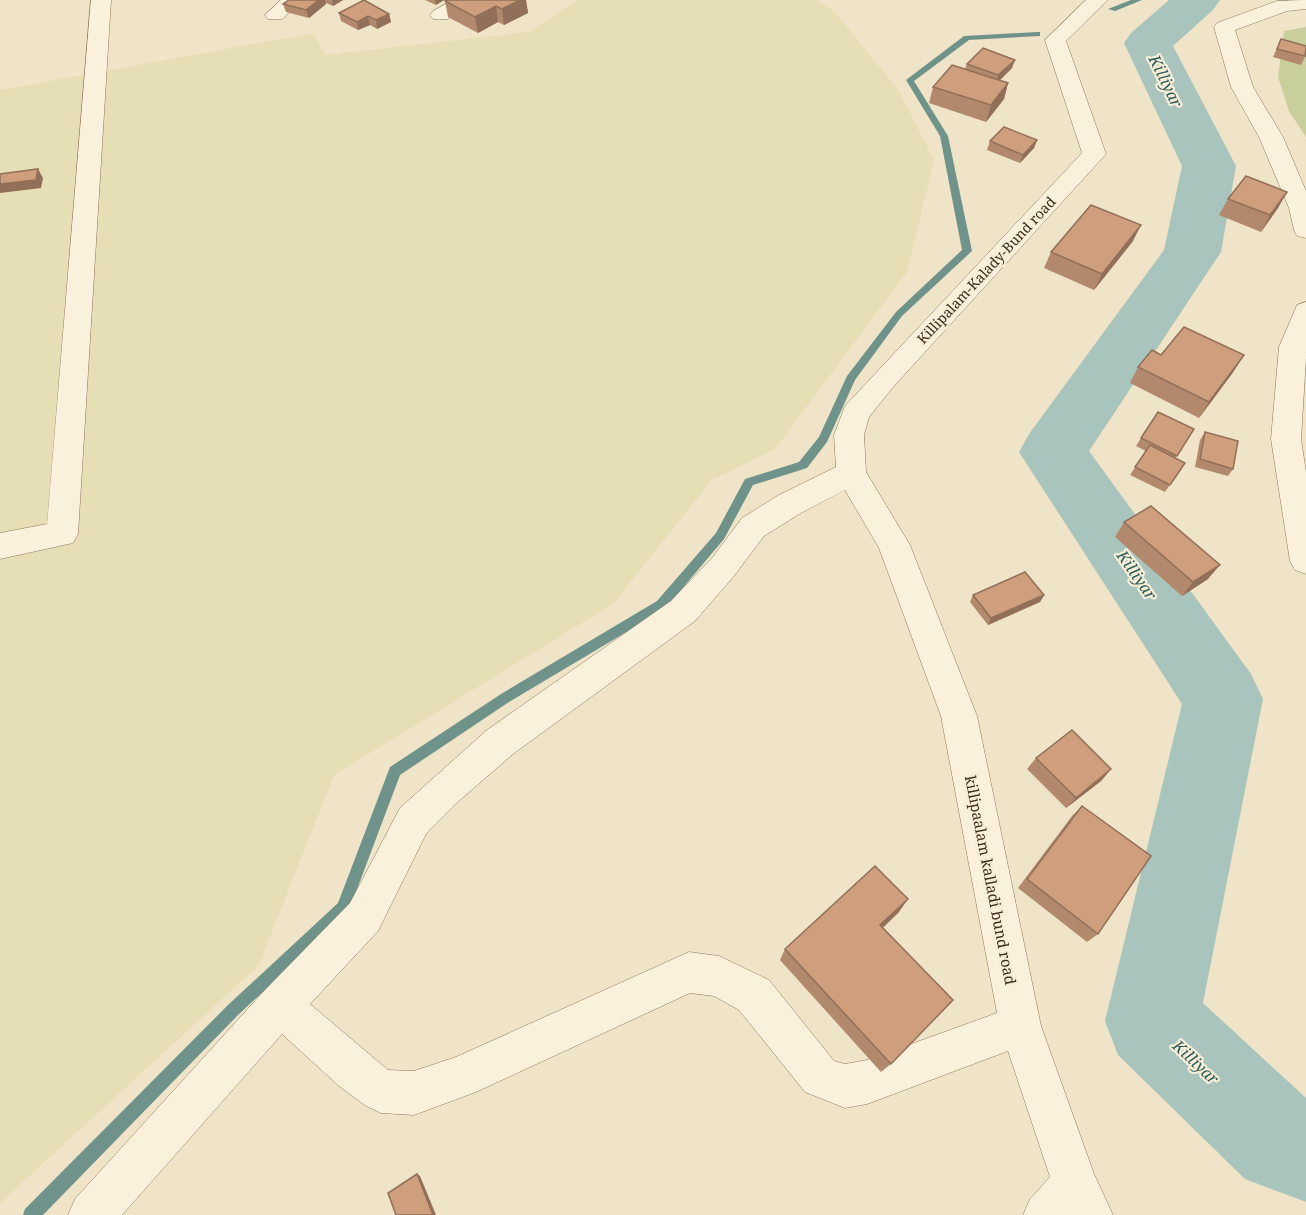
<svg xmlns="http://www.w3.org/2000/svg" width="1306" height="1215" viewBox="0 0 1306 1215" font-family="'Noto Serif',serif">
<style>
.farmland{fill:#e6deb5}
.green{fill:#c9cf9b}
.lines{fill:none;stroke-linecap:round;stroke-linejoin:round}
.stream{fill:#6f938a;fill-rule:evenodd}
.river{fill:#a9c4bc;fill-rule:evenodd}
.minor-casing{stroke:#8d765c;stroke-width:1}
.minor{fill:#faf1dc;fill-rule:evenodd}
.wall{fill:#b2896c}
.shaded-wall{fill:#916f58}
.building{fill:#cf9f7d;stroke:#916f58;stroke-width:1.5}
.labels{text-anchor:middle;dominant-baseline:central;stroke-width:4.5;stroke-linejoin:round;paint-order:stroke}
.far-street-label{font-size:14px;fill:#3d2e20;stroke:#f7eed8}
.street-label{font-size:15px;fill:#3d2e20;stroke:#f7eed8}
.water-label{font-size:16px;font-style:italic;fill:#2f5d5a;stroke:#f7eed8}
</style>
<rect width="100%" height="100%" fill="#f0e4c8"/>
<polygon class="farmland" points="578,0 816,0 835,12 899,91 934,160 907,272 775,449 712,480 613,604 334,775 259,965 0,1203 0,90 314,33 325,55 529,32"/>
<polygon class="green" points="1306,27 1306,137 1289,111 1278,77 1284,31"/>
<g class="lines">
<g class="stream">
<polygon points="1131,0 1142,0 1115,11 1108,9"/>
<polygon points="1037,32 1040,32 1040,36 969,40 914,81 948,136 972,251 902,316 855,380 827,442 807,468 753,485 724,539 665,609 509,702 400,775 348,913 238,1015 43,1215 23,1215 25,1209 228,1005 338,903 390,767 501,694 657,601 716,533 745,479 799,462 819,437 847,376 896,312 962,250 940,136 906,80 964,36"/>
</g>
<polygon class="river" points="1169,0 1220,0 1213,10 1173,46 1236,166 1221,252 1089,451 1251,674 1263,699 1203,1003 1306,1098 1306,1202 1245,1179 1118,1055 1105,1021 1182,704 1019,452 1029,434 1164,250 1182,166 1124,43 1131,33"/>
<g class="minor-casing">
<g id="minor">
<polygon points="91,0 111,0 78,534 73,543 0,559 0,533 47,524"/>
<polygon points="281,0 304,0 282,19 268,19 265,15"/>
<polygon points="453,0 478,0 475,4 447,19 433,19 430,15 433,11"/>
<path d="M1086,0H1108L1066,41L1106,154L894,386L869,417L864,435L866,472L910,545L977,716L1041,1026L1094,1174L1113,1215H1023L1030,1199L1050,1177L1008,1051L867,1104L845,1108L805,1092L739,1010L714,996L690,993L476,1092L414,1115L381,1113L366,1106L339,1086L282,1034L122,1215H68L75,1199L265,990L350,903L400,808L487,730L671,601L712,558L742,518L779,495L836,467L834,435L845,406L1082,153L1045,40ZM845,490L879,548L941,716L997,1013L867,1060L845,1064L834,1061L769,980L719,956L689,952L456,1057L414,1071L388,1070L310,1004L378,931L426,834L460,800L513,754L695,621L734,576L764,536L801,513Z"/>
<polygon points="1306,0 1306,9 1287,11 1235,30 1253,87 1283,137 1306,191 1306,238 1297,236 1294,230 1289,208 1259,137 1231,87 1214,27 1217,23 1277,1"/>
<polygon points="1306,302 1306,358 1301,439 1306,472 1306,574 1295,570 1290,561 1271,439 1279,347 1297,305"/>
</g>
</g>
<use href="#minor" class="minor"/>
</g>
<g class="wall">
<polygon points="289,0 343,0 333,6 326,3 326,4 309,18 286,12 283,4"/>
<polygon points="425,0 444,0 436,5"/>
<polygon points="448,0 526,0 528,13 504,25 498,22 478,33 448,17 445,1"/>
<polygon points="339,13 389,14 391,22 377,29 370,25 358,30 341,21"/>
<polygon points="1281,39 1306,55 1301,65 1273,57"/>
<polygon points="967,64 1012,68 1000,80 1008,83 1004,99 986,122 929,103 933,87 965,69"/>
<polygon points="1037,140 1034,148 1020,163 987,150 990,141"/>
<polygon points="1228,199 1278,208 1261,232 1219,215"/>
<polygon points="1133,241 1094,290 1044,268 1051,252"/>
<polygon points="1161,355 1234,371 1199,418 1130,383 1138,367"/>
<polygon points="1194,429 1175,458 1185,463 1165,492 1130,475 1146,451 1136,446 1141,438"/>
<polygon points="1205,432 1233,469 1228,476 1195,467 1200,440"/>
<polygon points="1124,522 1208,579 1182,596 1115,537"/>
<polygon points="973,595 1044,595 1040,602 988,625 970,602"/>
<polygon points="1036,758 1111,769 1101,781 1066,808 1027,769"/>
<polygon points="1082,806 1098,934 1087,942 1018,888 1072,816"/>
<polygon points="899,912 883,928 891,1064 881,1072 780,960 785,949"/>
</g>
<g class="shaded-wall">
<polygon points="319,0 325,0 326,4 309,18 306,10"/>
<polygon points="332,0 343,0 333,6"/>
<polygon points="435,0 444,0 436,5"/>
<polygon points="520,0 526,0 528,13 504,25 502,9"/>
<polygon points="496,6 498,22 478,33 475,17"/>
<polygon points="389,14 391,22 377,29 376,20"/>
<polygon points="368,16 370,25 358,30 357,22"/>
<polygon points="1015,60 1012,68 996,84 998,75"/>
<polygon points="1008,83 1004,99 986,122 991,105"/>
<polygon points="1037,140 1034,148 1020,163 1023,155"/>
<polygon points="38,169 43,178 41,188 0,193 0,184"/>
<polygon points="1287,192 1278,208 1261,232 1270,215"/>
<polygon points="1141,225 1133,241 1094,290 1102,274"/>
<polygon points="1244,355 1234,371 1199,418 1209,402"/>
<polygon points="1220,565 1208,579 1182,596 1193,582"/>
<polygon points="1044,595 1040,602 988,625 991,618"/>
<polygon points="1111,769 1101,781 1066,808 1076,798"/>
<polygon points="908,899 899,912 872,937 880,925"/>
<polygon points="417,1174 420,1176 436,1215 433,1215"/>
</g>
<g class="building">
<polygon points="289,0 319,0 306,10 283,4"/>
<polygon points="364,0 389,14 376,20 368,16 357,22 339,13"/>
<polygon points="448,0 520,0 502,9 496,6 475,17 445,1"/>
<polygon points="1281,39 1306,46 1305,56 1277,49"/>
<polygon points="983,48 1015,60 998,75 967,64"/>
<polygon points="952,65 1008,83 991,105 933,87"/>
<polygon points="1004,127 1037,140 1023,155 990,141"/>
<polygon points="38,169 36,180 0,184 0,174"/>
<polygon points="1246,176 1287,192 1270,215 1228,199"/>
<polygon points="1091,205 1141,225 1102,274 1051,252"/>
<polygon points="1184,327 1244,355 1209,402 1138,367 1152,350 1161,355"/>
<polygon points="1158,412 1194,429 1177,456 1141,438"/>
<polygon points="1205,432 1238,441 1233,469 1200,459"/>
<polygon points="1150,445 1185,463 1170,485 1135,467"/>
<polygon points="1151,506 1220,565 1193,582 1124,522"/>
<polygon points="1025,572 1044,595 991,618 973,595"/>
<polygon points="1072,730 1111,769 1076,798 1036,758"/>
<polygon points="1082,806 1151,856 1098,934 1027,879"/>
<polygon points="875,866 908,899 880,925 953,1000 891,1064 785,949"/>
<polygon points="417,1174 433,1215 396,1215 388,1193"/>
</g>
<g class="labels">
<g class="far-street-label">
<text transform="translate(986 270) rotate(-47)">Killipalam-Kalady-Bund road</text>
</g>
<g class="street-label">
<text transform="translate(991 880) rotate(79)">killipaalam kalladi bund road</text>
</g>
<g class="water-label">
<text transform="translate(1166 81) rotate(64)">Killiyar</text>
<text transform="translate(1137 575) rotate(55)">Killiyar</text>
<text transform="translate(1196 1062) rotate(43)">Killiyar</text>
</g>
</g>
</svg>
